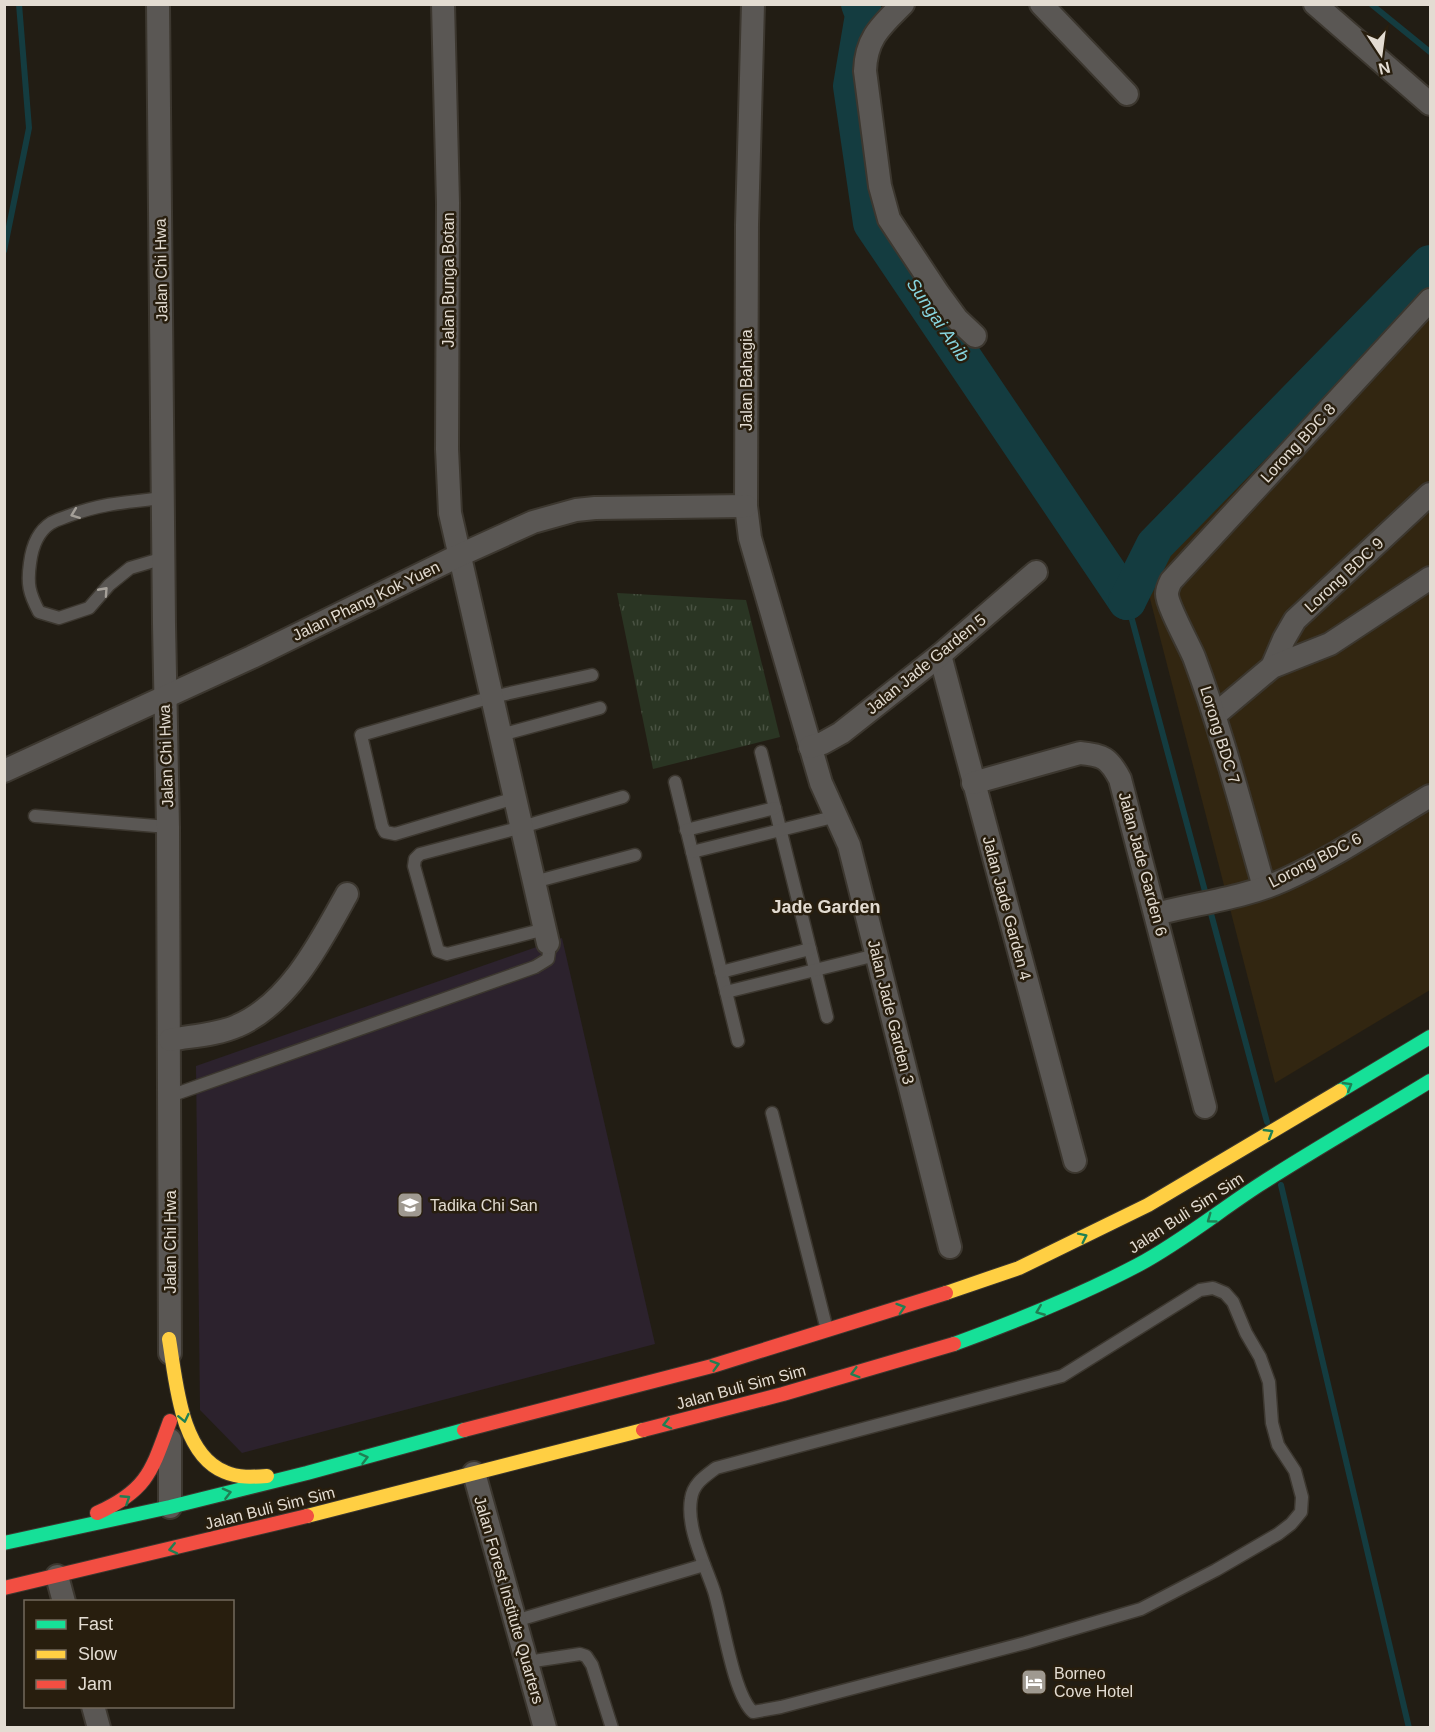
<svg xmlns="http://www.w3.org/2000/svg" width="1435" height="1732" viewBox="0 0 1435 1732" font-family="Helvetica,sans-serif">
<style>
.built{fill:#322611}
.education{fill:#2c222d}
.park{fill:url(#park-tufts)}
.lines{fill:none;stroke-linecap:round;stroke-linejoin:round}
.stream{stroke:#143c40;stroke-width:6}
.river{stroke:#143c40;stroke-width:38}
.lane-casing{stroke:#3c372f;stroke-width:15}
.street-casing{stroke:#3c372f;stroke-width:26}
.fast-casing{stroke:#3c372f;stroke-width:16}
.slow-casing{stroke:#3c372f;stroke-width:16}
.jam-casing{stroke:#3c372f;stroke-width:16}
.lane{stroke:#5a5754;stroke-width:12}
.street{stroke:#5a5754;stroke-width:22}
.fast{stroke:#16e098;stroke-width:14}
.slow{stroke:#ffcf43;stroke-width:14}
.jam{stroke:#f24e42;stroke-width:14}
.oneway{stroke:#a5a099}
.oneway2{stroke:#1f7f53}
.labels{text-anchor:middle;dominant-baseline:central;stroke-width:5;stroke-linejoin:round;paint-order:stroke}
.street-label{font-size:16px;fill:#e3dcd2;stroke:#281e0e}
.poi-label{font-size:16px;fill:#e3dcd2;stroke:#281e0e;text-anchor:start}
.water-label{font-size:18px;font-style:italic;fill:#87d5df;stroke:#281e0e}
.neighbourhood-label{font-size:18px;font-weight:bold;fill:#e3dcd2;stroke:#281e0e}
</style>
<defs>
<pattern id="park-tufts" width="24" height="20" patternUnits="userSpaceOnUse" patternTransform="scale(1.5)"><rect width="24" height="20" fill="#2a3523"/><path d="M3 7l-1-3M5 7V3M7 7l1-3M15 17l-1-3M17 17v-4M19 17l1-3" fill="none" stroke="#495242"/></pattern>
</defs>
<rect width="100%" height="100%" fill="#221d14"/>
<polygon class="built" points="1430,286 1430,990 1275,1083 1147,587 1163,550"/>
<polygon class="education" points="562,938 655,1344 242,1453 200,1410 196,1066"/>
<polygon class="park" points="617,593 746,600 780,737 653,769"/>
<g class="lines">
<g class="stream">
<polyline points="1371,4 1430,52"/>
<polyline points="4,251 29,128 19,4"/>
<polyline points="1127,601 1267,1122"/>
<polyline points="1281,1185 1409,1728"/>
</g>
<g class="river">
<polyline points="860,4 864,15 852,86 872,223 1127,601"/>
<polyline points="1127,601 1155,545 1430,264"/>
</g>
<g class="lane-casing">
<g id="lane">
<path d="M164,498C128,502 103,503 68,516C63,518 56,520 51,523C37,532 32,547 30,563C27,584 29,593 39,612L59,618L89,608L109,585L130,568L164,558"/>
<polyline points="501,735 600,708"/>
<polyline points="761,752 827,1017"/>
<polyline points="675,782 738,1041"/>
<polyline points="515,798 395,834 385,832 382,826 361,735 492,697 592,675"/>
<polyline points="35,816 168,827"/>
<polyline points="686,830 775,808"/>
<polyline points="692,852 837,816"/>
<polyline points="534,882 635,855"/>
<polyline points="545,929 447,954 438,951 414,866 415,859 420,854 522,827 623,797"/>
<polyline points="721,972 810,949"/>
<polyline points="726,992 876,955"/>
<polyline points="170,1096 535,967 548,959 549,952 548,943"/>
<polyline points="772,1113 827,1330"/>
<path d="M1213,1288L1225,1293L1233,1302L1246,1333L1260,1357L1269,1382L1272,1423L1278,1445L1295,1471L1302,1497L1301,1512L1291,1524L1278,1534L1216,1570L1141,1609L1025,1643L781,1707L753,1712C733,1694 723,1620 714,1591C705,1564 686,1528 691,1499C693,1484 704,1477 716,1468L1062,1376L1200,1290Z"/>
<polyline points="515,1621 704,1565"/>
<polyline points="527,1662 580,1654 586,1656 592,1665 612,1728"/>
</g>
</g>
<g class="street-casing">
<g id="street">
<polyline points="158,4 164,624 168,827 170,1353"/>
<polyline points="443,4 448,203 447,449 450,513 548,943"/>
<polyline points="753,4 747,225 746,506 750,538 821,783 849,845 950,1247"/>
<path d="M903,4C881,26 866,38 865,71L880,186L889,219L938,293L957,319L975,336"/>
<polyline points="1041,4 1127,94"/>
<polyline points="1315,4 1430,104"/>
<polyline points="940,655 1075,1161"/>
<polyline points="1272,667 1284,639 1295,620 1430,494"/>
<polyline points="1216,714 1272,667 1330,644 1430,578"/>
<polyline points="810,747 823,743 841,733 940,655 1036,572"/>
<polyline points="4,771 252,657 460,555 533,522 576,510 595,508 746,506"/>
<path d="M973,783L1080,753C1103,755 1109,758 1120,779L1205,1107"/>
<path d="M1264,887C1242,810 1222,732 1194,657C1188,643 1167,605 1167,594C1167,589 1169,585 1171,581L1430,300"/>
<path d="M1156,914C1198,903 1244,898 1284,880C1335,857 1382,824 1430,796"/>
<path d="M170,1040C191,1036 217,1035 237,1026C289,1004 321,941 347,894"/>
<polyline points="170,1440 170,1507"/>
<polyline points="474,1473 545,1728"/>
<polyline points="57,1576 64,1602"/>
<polyline points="93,1706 99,1728"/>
</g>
</g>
<g class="fast-casing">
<g id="fast">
<polyline points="1340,1091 1430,1037"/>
<path d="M954,1344C1017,1321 1079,1296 1138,1265C1181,1242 1219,1211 1259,1185C1315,1149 1373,1116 1430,1081"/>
<polyline points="4,1543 170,1507 307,1473 464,1430"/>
</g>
</g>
<g class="slow-casing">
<g id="slow">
<polyline points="946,1293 1019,1268 1148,1205 1340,1091"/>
<path d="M169,1339C176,1380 180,1454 225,1472C238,1478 253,1477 267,1476"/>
<polyline points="307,1516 643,1430"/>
</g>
</g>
<g class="jam-casing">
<g id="jam">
<polyline points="464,1430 712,1366 946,1293"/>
<polyline points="643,1430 783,1394 954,1344"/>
<path d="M97,1513C148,1490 152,1470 170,1421"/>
<polyline points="4,1588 307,1516"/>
</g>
</g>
<use href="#lane" class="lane"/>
<use href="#street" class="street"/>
<use href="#fast" class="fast"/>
<use href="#slow" class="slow"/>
<use href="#jam" class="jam"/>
</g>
<defs><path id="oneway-chevron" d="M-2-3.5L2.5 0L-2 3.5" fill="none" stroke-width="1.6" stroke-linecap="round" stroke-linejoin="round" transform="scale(1.5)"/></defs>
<g class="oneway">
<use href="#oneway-chevron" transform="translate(75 514) rotate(159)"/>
<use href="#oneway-chevron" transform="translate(104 591) rotate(-48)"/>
</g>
<g class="oneway2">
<use href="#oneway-chevron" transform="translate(1348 1086) rotate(-31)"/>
<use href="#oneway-chevron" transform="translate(1269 1133) rotate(-31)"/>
<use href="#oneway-chevron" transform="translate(1211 1219) rotate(144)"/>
<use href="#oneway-chevron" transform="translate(1083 1237) rotate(-26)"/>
<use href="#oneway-chevron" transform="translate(901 1308) rotate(-18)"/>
<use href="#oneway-chevron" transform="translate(1040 1311) rotate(158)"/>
<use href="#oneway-chevron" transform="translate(715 1365) rotate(-16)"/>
<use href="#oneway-chevron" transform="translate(855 1373) rotate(164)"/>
<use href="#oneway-chevron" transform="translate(184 1418) rotate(78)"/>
<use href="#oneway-chevron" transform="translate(667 1424) rotate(166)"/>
<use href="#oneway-chevron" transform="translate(364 1458) rotate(-15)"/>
<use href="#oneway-chevron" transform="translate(227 1493) rotate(-14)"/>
<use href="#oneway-chevron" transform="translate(126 1499) rotate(-33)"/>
<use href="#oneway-chevron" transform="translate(173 1549) rotate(167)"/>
</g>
<defs>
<g id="school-square" transform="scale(1.35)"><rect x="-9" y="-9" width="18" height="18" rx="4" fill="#9f9990" stroke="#281e0e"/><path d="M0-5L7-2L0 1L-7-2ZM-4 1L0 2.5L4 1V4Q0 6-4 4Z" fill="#fff"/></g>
<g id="hotel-square" transform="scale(1.35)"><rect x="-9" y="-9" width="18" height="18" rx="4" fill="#9f9990" stroke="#281e0e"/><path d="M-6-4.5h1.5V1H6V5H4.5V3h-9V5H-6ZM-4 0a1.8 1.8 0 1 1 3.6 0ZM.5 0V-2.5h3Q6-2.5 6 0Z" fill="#fff"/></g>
</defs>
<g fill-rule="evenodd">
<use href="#school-square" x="410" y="1205"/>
<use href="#hotel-square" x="1034" y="1682"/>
</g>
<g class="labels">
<g class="street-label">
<text transform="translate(161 270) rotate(-91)">Jalan Chi Hwa</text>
<text transform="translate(448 280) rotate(-90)">Jalan Bunga Botan</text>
<text transform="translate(746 380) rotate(-90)">Jalan Bahagia</text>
<text transform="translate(1298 443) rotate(-47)">Lorong BDC 8</text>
<text transform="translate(1344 575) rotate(-43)">Lorong BDC 9</text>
<text transform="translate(366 601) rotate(-26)">Jalan Phang Kok Yuen</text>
<text transform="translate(926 664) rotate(-39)">Jalan Jade Garden 5</text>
<text transform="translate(1220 735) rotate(73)">Lorong BDC 7</text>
<text transform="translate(166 756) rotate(-92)">Jalan Chi Hwa</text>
<text transform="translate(1315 860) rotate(-27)">Lorong BDC 6</text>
<text transform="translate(1143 864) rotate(75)">Jalan Jade Garden 6</text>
<text transform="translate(1007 908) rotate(75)">Jalan Jade Garden 4</text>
<text transform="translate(891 1012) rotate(76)">Jalan Jade Garden 3</text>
<text transform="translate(1186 1213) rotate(-33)">Jalan Buli Sim Sim</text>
<text transform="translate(170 1242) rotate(-90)">Jalan Chi Hwa</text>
<text transform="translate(741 1387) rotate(-15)">Jalan Buli Sim Sim</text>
<text transform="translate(270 1508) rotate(-14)">Jalan Buli Sim Sim</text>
<text transform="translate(509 1600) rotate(74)">Jalan Forest Institute Quarters</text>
</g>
<g class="poi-label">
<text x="430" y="1205">Tadika Chi San</text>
<text x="1054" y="1673">Borneo<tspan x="1054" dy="18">Cove Hotel</tspan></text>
</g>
<g class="water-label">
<text transform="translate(938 320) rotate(56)">Sungai Anib</text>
</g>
<g class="neighbourhood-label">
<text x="826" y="907">Jade Garden</text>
</g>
</g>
<rect width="1435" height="1732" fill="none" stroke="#e3dcd2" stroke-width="12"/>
<rect x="24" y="1600" width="210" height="108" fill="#281e0e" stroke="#736a5c" stroke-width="1.5"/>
<rect x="36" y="1620" width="30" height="9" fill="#16e098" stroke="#736a5c" stroke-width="1.5"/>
<text x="78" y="1630" font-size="18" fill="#e3dcd2">Fast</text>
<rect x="36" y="1650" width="30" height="9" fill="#ffcf43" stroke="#736a5c" stroke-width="1.5"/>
<text x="78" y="1660" font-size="18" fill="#e3dcd2">Slow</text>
<rect x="36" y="1680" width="30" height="9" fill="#f24e42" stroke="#736a5c" stroke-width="1.5"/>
<text x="78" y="1690" font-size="18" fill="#e3dcd2">Jam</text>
<g transform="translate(1381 54) rotate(167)" stroke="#281e0e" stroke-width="4.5" paint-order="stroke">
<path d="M0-4.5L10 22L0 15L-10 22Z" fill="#e3dcd2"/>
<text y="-9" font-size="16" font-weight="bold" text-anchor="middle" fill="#e3dcd2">N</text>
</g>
</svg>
